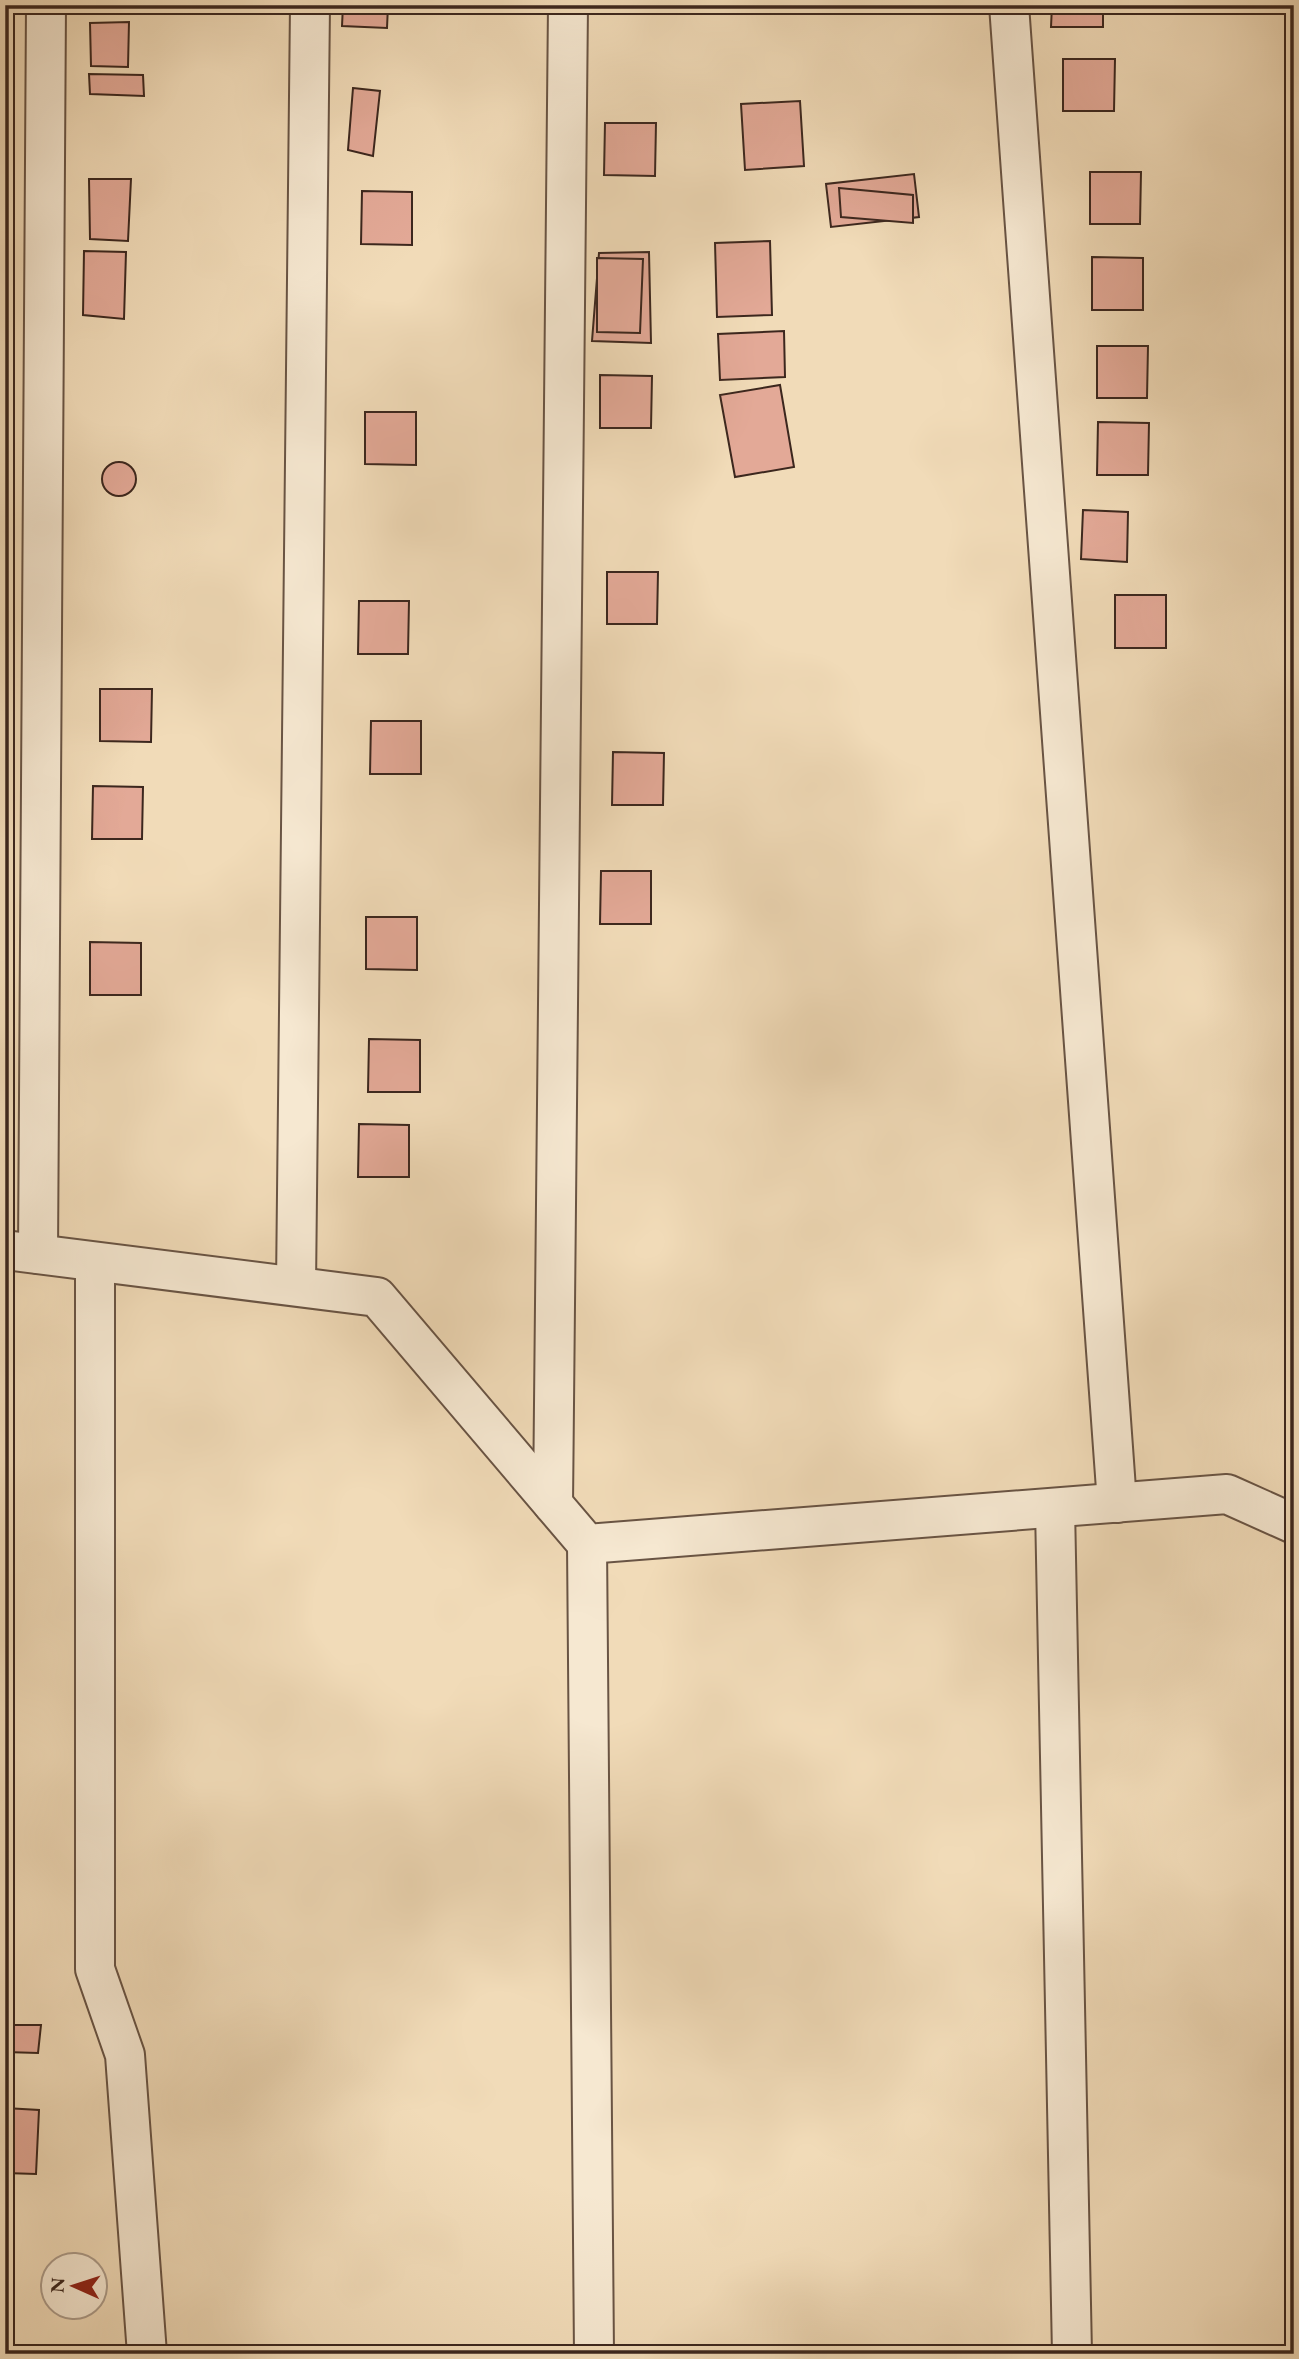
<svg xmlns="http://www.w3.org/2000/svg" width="1299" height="2359" viewBox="0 0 1299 2359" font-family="'EB Garamond',serif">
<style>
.building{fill:#e3a997;stroke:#3c271e;stroke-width:2}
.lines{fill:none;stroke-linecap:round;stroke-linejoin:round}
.minor-casing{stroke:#695444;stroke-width:42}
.minor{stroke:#f6e8d1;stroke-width:38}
</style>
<rect width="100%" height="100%" fill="#f1dbb8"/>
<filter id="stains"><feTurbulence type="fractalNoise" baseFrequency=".00286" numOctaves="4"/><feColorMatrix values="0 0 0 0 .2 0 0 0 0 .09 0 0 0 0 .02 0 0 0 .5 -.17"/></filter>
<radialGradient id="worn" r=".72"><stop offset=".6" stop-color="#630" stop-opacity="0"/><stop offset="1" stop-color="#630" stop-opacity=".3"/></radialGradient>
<g class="building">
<polygon points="343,5 388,5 387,28 342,26"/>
<polygon points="1052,5 1103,5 1103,27 1051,27"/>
<polygon points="129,22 128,67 91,66 90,23"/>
<polygon points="1063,59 1115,59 1114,111 1063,111"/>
<polygon points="89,74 143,75 144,96 90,94"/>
<polygon points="5,86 14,87 12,137 5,136"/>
<polygon points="353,88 380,91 373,156 348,150"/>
<polygon points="800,101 804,166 745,170 741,104"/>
<polygon points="605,123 656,123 655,176 604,175"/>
<polygon points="1090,172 1141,172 1140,224 1090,224"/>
<polygon points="914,174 919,217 831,227 826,184"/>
<polygon points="89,179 131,179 128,241 90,239"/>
<polygon points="839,188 913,195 913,223 841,217"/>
<polygon points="362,191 412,192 412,245 361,244"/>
<polygon points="770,241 772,315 717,317 715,243"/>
<polygon points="84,251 126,252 124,319 83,315"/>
<polygon points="649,252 651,343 592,341 599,253"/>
<polygon points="1092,257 1143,258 1143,310 1092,310"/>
<polygon points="597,258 643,259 640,333 597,332"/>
<polygon points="784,331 785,377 720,380 718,334"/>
<polygon points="1097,346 1148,346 1147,398 1097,398"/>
<polygon points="600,375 652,376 651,428 600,428"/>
<polygon points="780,385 794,467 735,477 720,395"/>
<polygon points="365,412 416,412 416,465 365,464"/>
<polygon points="1098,422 1149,423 1148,475 1097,475"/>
<circle cx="119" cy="479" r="17"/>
<polygon points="1083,510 1128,512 1127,562 1081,559"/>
<polygon points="607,572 658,572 657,624 607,624"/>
<rect x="1115" y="595" width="51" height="53"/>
<polygon points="359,601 409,601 408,654 358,654"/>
<polygon points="100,689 152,689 151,742 100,741"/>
<polygon points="371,721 421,721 421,774 370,774"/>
<polygon points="613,752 664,753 663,805 612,805"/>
<polygon points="93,786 143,787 142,839 92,839"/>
<polygon points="601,871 651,871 651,924 600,924"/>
<polygon points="366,917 417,917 417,970 366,969"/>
<polygon points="90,942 141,943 141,995 90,995"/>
<polygon points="369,1039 420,1040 420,1092 368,1092"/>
<polygon points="359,1124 409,1125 409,1177 358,1177"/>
<polygon points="5,2025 41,2025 38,2053 5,2052"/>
<polygon points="5,2108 39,2110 36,2174 5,2173"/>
<polygon points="5,2304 9,2304 7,2354 5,2354"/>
</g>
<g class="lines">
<g class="minor-casing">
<g id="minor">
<polyline points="1009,5 1117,1503"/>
<polyline points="5,1250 377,1297 587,1544 1227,1494 1294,1524"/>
<polyline points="38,1254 46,5"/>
<polyline points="95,1262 95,1969 125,2055 147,2354"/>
<polyline points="296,1286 310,5"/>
<polyline points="553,1504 568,5"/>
<polyline points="1055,1508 1072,2354"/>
<polyline points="587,1544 594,2354"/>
</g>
</g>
<use href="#minor" class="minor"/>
</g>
<rect width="1299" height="2359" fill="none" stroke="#f1dbb8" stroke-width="28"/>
<rect x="7" y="7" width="1285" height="2345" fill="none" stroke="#3c271e" stroke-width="3.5"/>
<rect x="14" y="14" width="1271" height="2331" fill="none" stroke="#3c271e" stroke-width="2"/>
<g transform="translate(74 2286) rotate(273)"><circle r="33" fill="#f6e8d1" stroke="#ac9b89" stroke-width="2"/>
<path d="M0-5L12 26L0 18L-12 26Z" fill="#8f2418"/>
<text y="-10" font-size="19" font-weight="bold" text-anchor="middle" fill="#3c271e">N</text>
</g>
<rect width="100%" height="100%" filter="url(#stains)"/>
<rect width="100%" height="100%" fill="url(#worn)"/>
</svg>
